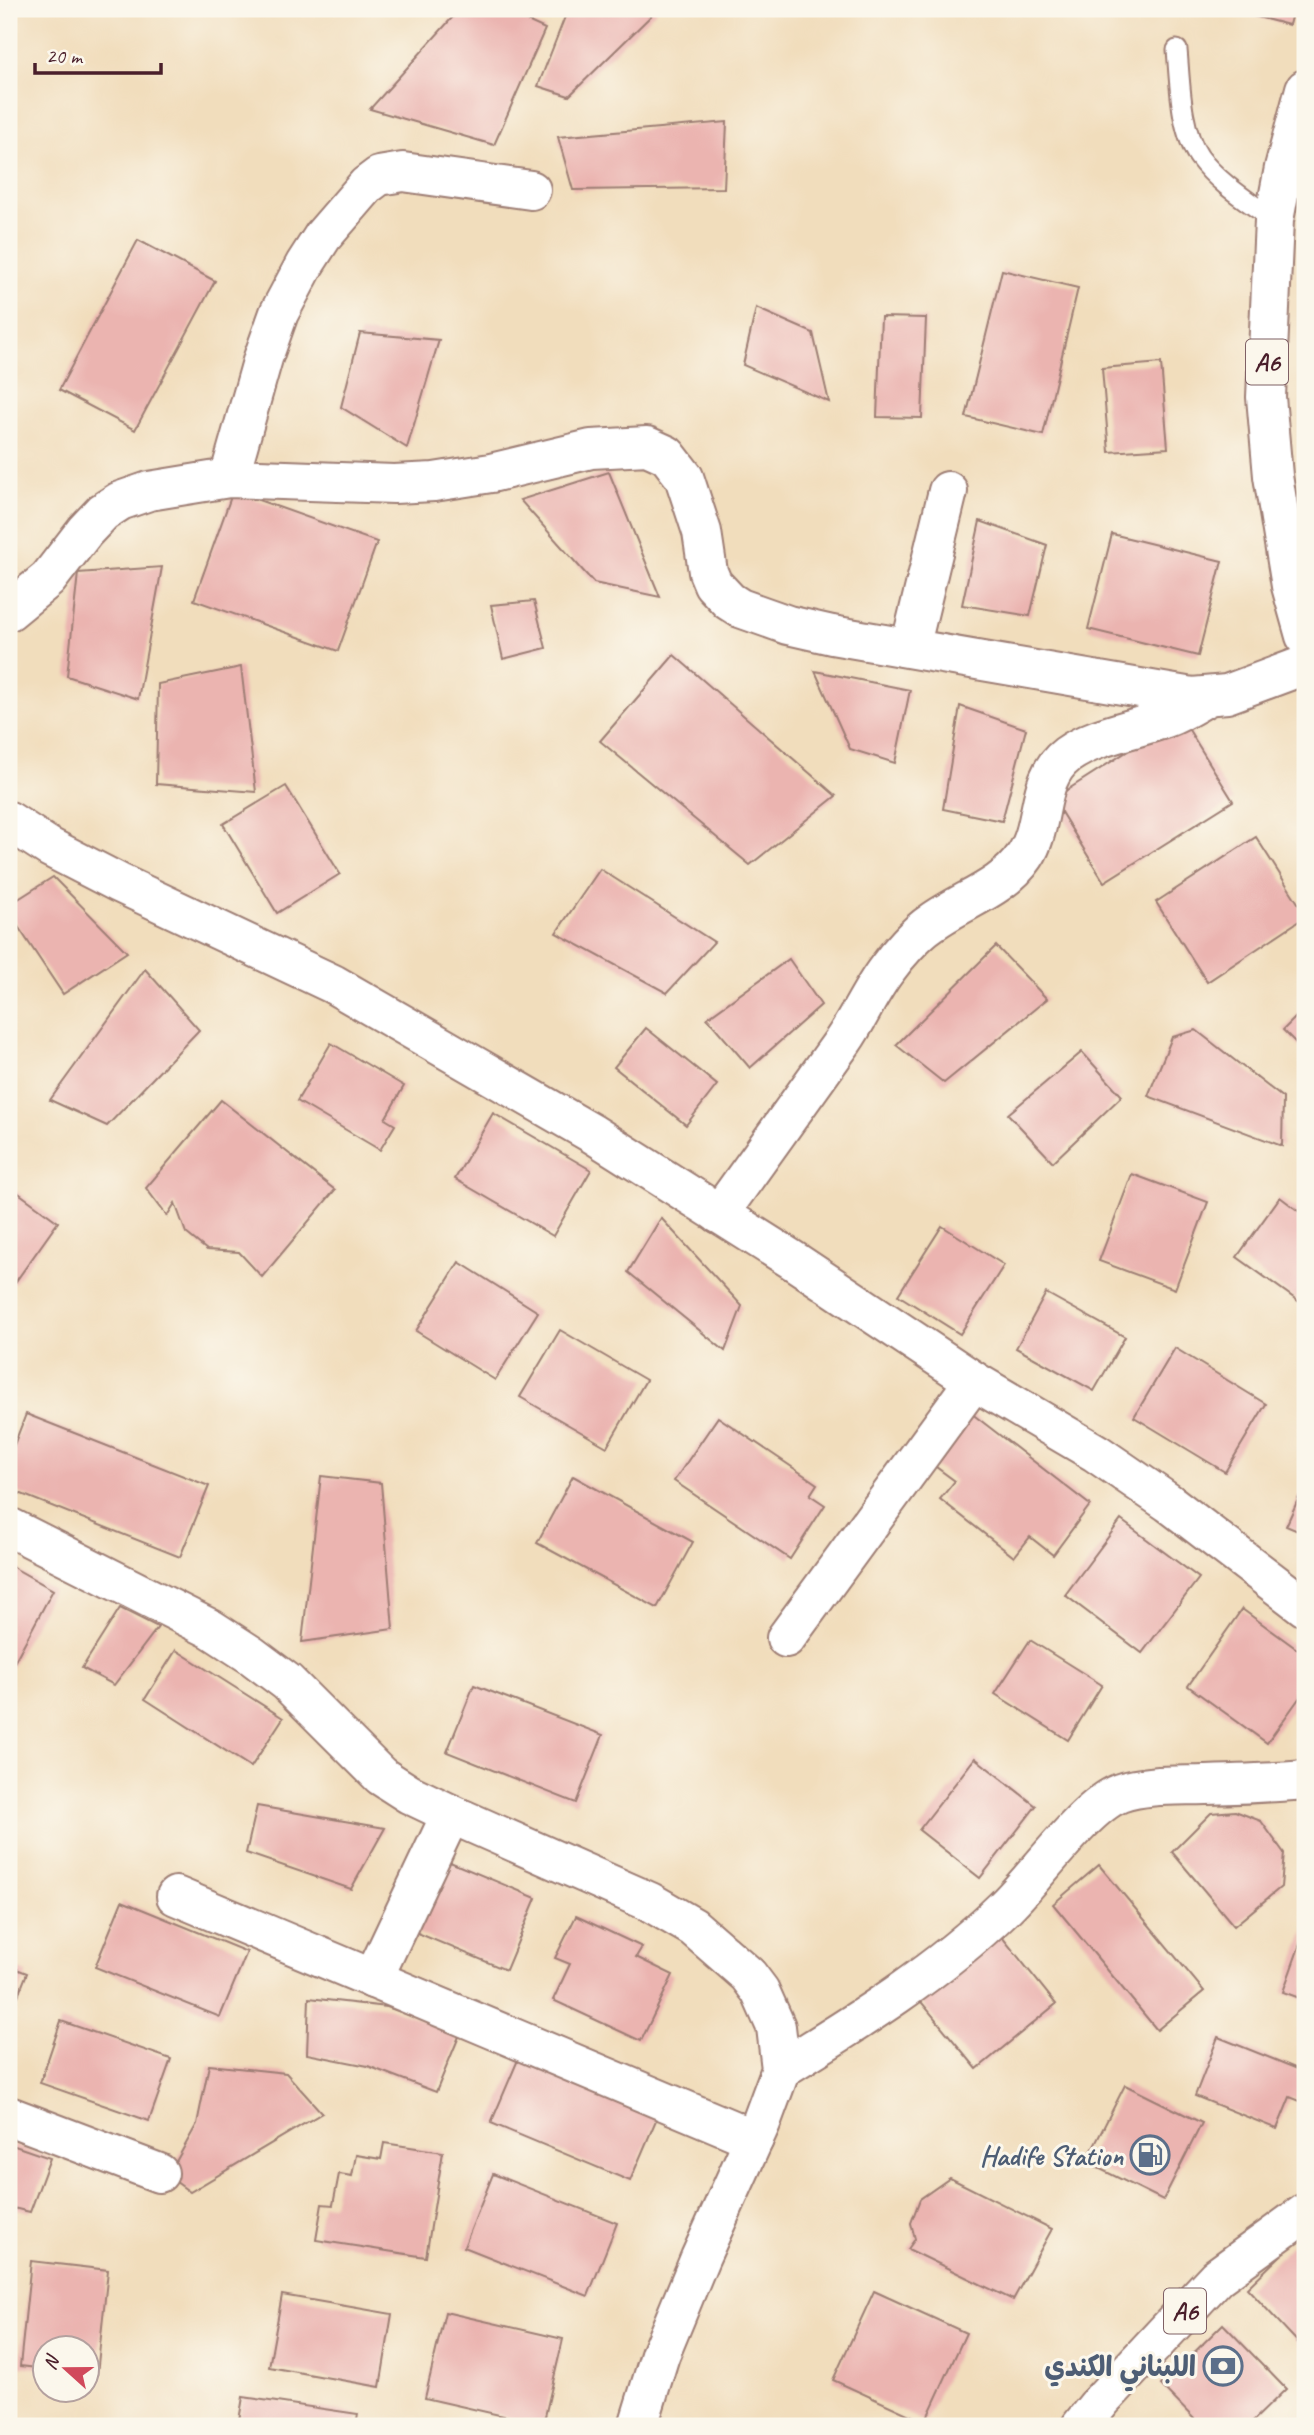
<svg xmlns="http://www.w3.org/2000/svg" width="1314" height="2435" viewBox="0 0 1314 2435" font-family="Caveat,'Playpen Sans Arabic',sans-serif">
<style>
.building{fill:#ebb4b0}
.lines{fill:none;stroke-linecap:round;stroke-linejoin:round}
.service-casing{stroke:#9e7e74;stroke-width:23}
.minor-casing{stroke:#9e7e74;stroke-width:42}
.trunk-casing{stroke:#9e7e74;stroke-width:42}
.service{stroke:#fff;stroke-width:19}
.minor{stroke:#fff;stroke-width:38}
.trunk{stroke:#fff;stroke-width:38}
.labels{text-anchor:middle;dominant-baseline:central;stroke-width:6;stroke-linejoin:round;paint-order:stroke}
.shield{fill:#fbf7ec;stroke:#7f6065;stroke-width:2}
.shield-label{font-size:26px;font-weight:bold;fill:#4a1f2b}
.service-label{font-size:28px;font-weight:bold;fill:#4e5e75;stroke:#fbf7ec;text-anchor:end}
</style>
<rect width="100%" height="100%" fill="#fbf7ec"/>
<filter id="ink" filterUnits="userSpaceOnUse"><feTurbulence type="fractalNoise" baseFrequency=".0143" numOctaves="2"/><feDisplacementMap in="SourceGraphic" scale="14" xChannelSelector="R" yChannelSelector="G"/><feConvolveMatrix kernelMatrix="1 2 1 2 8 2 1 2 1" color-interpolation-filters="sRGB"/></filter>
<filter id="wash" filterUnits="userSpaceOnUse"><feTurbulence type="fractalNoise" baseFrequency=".00686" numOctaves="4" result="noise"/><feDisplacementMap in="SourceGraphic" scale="28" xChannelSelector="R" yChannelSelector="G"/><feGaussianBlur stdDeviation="1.57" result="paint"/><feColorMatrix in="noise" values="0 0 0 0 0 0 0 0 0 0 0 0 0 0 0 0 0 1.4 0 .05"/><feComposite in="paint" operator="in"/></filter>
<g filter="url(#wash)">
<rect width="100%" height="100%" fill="#f1ddbc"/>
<g id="blocks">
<g class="building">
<polygon points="460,9 501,9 545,29 494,145 370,109"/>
<polygon points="568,9 652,9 657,10 569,96 538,86"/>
<polygon points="1226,9 1293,9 1289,25"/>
<polygon points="727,122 724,188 573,190 558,137"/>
<polygon points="138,240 215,281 135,430 59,390"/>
<polygon points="1002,270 1078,288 1043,435 966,417"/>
<polygon points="756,308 813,333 829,402 743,365"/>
<polygon points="881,317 926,318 922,418 877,417"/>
<polygon points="360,333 439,340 407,448 341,407"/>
<polygon points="1161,363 1168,448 1109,452 1102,368"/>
<polygon points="609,472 660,597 594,583 520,500"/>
<polygon points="233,491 377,542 338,651 194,600"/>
<polygon points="980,521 1047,545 1030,616 962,605"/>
<polygon points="1112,534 1222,561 1198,656 1088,629"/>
<polygon points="162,567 138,699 67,676 78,573"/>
<polygon points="534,601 546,648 503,659 491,605"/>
<polygon points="674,655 836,796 750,865 600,741"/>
<polygon points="241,667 256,792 156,784 158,684"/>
<polygon points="815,671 910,690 895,763 850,749"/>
<polygon points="960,706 1026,729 1002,821 943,809"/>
<polygon points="1181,717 1233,801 1104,882 1053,799"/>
<polygon points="286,786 340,874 277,913 223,824"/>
<polygon points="1256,837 1305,914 1305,917 1207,982 1156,902"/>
<polygon points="600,869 714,942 667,993 556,933"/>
<polygon points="53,877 127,952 63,994 9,913 9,905"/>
<polygon points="996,946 1047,999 944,1083 896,1045"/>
<polygon points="789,959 821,1005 750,1068 707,1018"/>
<polygon points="145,969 199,1030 107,1126 50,1100"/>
<polygon points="1305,1008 1305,1052 1283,1030"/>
<polygon points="646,1028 717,1085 686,1125 614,1067"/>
<polygon points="1196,1030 1283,1098 1282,1146 1148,1096 1172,1037"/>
<polygon points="331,1043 404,1086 385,1119 395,1125 380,1150 297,1101"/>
<polygon points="1082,1052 1122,1096 1053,1162 1008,1114"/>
<polygon points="221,1100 335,1190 262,1277 239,1252 207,1250 186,1233 175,1203 167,1216 146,1188"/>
<polygon points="493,1113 591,1170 553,1236 455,1179"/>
<polygon points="1132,1174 1208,1202 1175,1289 1099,1261"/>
<polygon points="9,1186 58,1222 14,1284 9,1280"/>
<polygon points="1280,1197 1305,1216 1305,1306 1237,1257"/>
<polygon points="661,1218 742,1306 725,1351 628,1272"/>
<polygon points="942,1226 1004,1265 960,1334 898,1295"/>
<polygon points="459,1262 538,1312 495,1380 416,1331"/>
<polygon points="1046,1293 1125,1337 1094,1391 1016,1348"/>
<polygon points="560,1330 646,1380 607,1447 520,1397"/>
<polygon points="1175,1348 1266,1404 1225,1472 1134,1417"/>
<polygon points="971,1413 1090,1505 1053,1555 1030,1537 1014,1557 940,1499 955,1481 932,1464"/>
<polygon points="26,1414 209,1486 180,1557 9,1489 9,1458"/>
<polygon points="718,1417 817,1484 810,1495 825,1505 790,1559 674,1481"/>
<polygon points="321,1476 381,1483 393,1629 302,1642"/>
<polygon points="573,1476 693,1542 657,1608 537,1543"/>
<polygon points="1305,1484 1305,1534 1286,1526"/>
<polygon points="1121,1520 1199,1578 1142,1653 1065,1595"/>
<polygon points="9,1565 53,1590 9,1672"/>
<polygon points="120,1608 158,1627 114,1685 82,1668"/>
<polygon points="1242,1609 1305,1655 1305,1690 1267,1743 1188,1686"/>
<polygon points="1030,1640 1102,1685 1068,1740 995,1694"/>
<polygon points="176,1650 283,1718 251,1767 145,1699"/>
<polygon points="474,1685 603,1735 576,1803 447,1752"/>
<polygon points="975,1758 1036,1806 980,1878 919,1830"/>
<polygon points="257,1806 385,1828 351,1889 246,1853"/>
<polygon points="1235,1811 1261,1821 1284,1853 1281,1887 1234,1926 1172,1852 1211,1813"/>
<polygon points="438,1857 536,1898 506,1970 408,1929"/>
<polygon points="1099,1865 1204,1991 1157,2030 1053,1904"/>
<polygon points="122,1901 247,1952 220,2017 95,1967"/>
<polygon points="576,1916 642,1947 636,1957 673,1975 641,2041 553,2000 570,1964 555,1958"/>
<polygon points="1305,1930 1305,2000 1283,1992"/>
<polygon points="998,1932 1056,2004 977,2069 917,1997"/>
<polygon points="9,1966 27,1973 9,2019"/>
<polygon points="309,1998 387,2007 460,2034 436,2092 368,2066 307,2054"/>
<polygon points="61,2021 171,2059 149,2121 40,2083"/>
<polygon points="1218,2037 1305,2072 1305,2103 1290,2097 1277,2129 1195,2096"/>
<polygon points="523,2048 662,2106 630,2181 491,2123"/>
<polygon points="209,2065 286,2073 322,2113 190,2192 168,2176 197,2124"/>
<polygon points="1125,2085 1202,2123 1163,2200 1086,2162"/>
<polygon points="384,2143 443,2152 426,2257 316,2240 322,2204 333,2205 339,2174 352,2176 356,2155 381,2159"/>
<polygon points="9,2144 50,2158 30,2212 9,2207"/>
<polygon points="493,2174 617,2223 588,2296 464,2247"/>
<polygon points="950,2178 1052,2229 1013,2300 908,2249 915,2239 911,2223 920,2199"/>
<polygon points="1305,2232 1305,2350 1247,2288"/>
<polygon points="31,2261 108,2270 97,2374 88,2373 88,2348 46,2348 46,2369 20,2366"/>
<polygon points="874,2291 966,2333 925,2422 833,2380"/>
<polygon points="282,2295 392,2314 380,2387 269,2367"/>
<polygon points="445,2312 563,2339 543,2425 425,2398"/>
<polygon points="1223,2324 1286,2389 1248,2426 1201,2426 1161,2385"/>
<polygon points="243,2397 358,2414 356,2426 238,2426"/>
</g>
</g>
</g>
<g filter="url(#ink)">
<use href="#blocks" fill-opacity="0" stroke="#9e7e74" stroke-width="2"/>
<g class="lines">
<g class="service-casing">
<path id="service" d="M1177,50C1180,81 1180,130 1199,157C1218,183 1248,201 1274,220"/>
</g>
<g class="minor-casing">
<g id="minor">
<polyline points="229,478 263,358 279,313 305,264 323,236 367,185 379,176 403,172 531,190"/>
<polyline points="9,611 48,579 85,531 103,512 120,501 149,491 229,478 394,484 434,482 491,473 591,449 647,446 667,455 684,477 702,532 708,572 713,584 729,601 740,608 788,625 832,635 1192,697 1227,694 1305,665"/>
<polyline points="910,648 948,491"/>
<polyline points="9,821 49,847 119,883 333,984 593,1134 791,1259 974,1381 1096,1453 1169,1503 1305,1607"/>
<path d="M719,1214C760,1156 802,1099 843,1041C859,1018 870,991 887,969C897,955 917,932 931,923C962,900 1003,889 1025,856C1046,825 1035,779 1067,755C1095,735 1134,730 1166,718C1180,713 1194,704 1208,696"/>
<polyline points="9,1527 211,1629 251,1655 287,1682 381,1776 409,1794 451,1814 650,1902 693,1927 748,1975 760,1991 776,2027 781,2069 761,2123 700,2258 660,2355 638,2426"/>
<polyline points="786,1638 974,1381"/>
<polyline points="176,1896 754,2139"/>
<polyline points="373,1979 451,1814"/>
<path d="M781,2069C859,2021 938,1972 1004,1908C1035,1879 1084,1807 1120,1793C1146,1784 1178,1786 1205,1785C1238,1784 1272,1783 1305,1780"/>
<polyline points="9,2116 159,2173"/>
</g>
</g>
<g class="trunk-casing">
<g id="trunk">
<polyline points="1305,89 1284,168 1274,220 1266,397 1273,476 1291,586 1305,636"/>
<polyline points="1081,2426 1102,2400 1217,2277 1305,2213"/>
</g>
</g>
<use href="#service" class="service"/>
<use href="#minor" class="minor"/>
<use href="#trunk" class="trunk"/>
</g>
</g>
<defs>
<g id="fuel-ring" transform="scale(2.0125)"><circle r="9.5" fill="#fbf7ec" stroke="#5c6f8a" stroke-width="1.5"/><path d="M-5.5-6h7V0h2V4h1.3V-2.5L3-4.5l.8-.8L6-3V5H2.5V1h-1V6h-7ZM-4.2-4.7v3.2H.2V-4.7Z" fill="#5c6f8a"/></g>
<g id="bank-ring" transform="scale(2.0125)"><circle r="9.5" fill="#fbf7ec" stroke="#5c6f8a" stroke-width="1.5"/><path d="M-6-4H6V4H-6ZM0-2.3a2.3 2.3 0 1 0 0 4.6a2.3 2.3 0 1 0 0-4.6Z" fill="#5c6f8a"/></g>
</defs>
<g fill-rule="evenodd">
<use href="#fuel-ring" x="1150" y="2155"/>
<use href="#bank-ring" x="1223" y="2366"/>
</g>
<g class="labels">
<g class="shield">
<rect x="1246" y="339.5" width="42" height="45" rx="5"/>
<rect x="1164" y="2288.5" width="42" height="45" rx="5"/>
</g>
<g class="shield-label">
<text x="1267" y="362">A6</text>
<text x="1185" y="2311">A6</text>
</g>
<g class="service-label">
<text x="1123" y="2155">Hadife Station</text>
<text x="1196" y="2366">اللبناني الكندي</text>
</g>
</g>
<rect width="1314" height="2435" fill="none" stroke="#fbf7ec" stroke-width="35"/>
<g transform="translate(66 2369) rotate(291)"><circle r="33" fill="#fbf7ec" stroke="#b4a19f" stroke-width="2"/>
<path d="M0-5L12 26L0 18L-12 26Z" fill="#d1495b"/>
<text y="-10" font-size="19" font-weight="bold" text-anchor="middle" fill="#4a1f2b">N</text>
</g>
<path d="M35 63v10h126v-10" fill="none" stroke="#4a1f2b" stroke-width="3.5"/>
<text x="46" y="63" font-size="21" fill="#4a1f2b" stroke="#fbf7ec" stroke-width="5" paint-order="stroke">20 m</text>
</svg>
